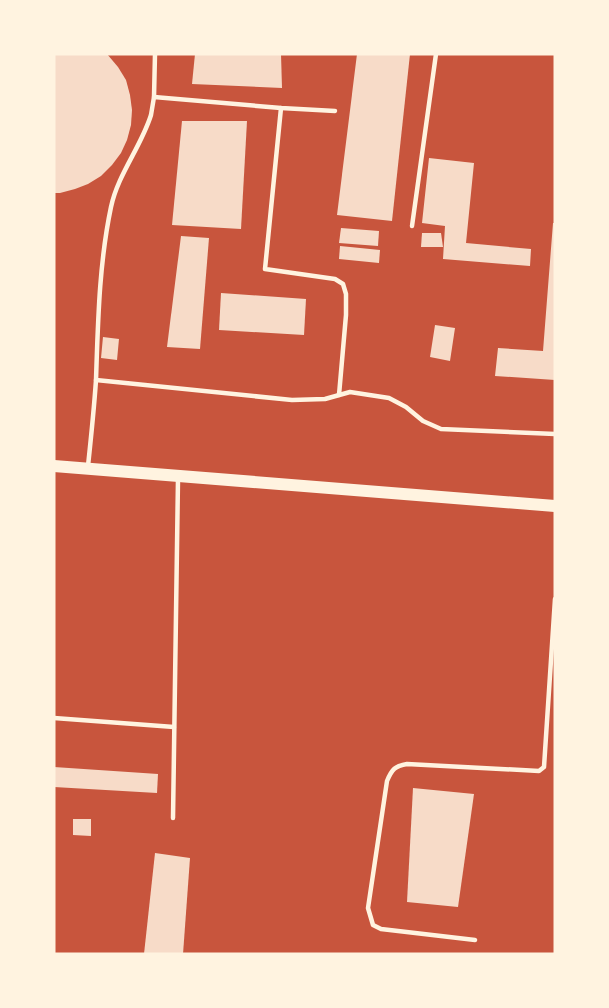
<svg xmlns="http://www.w3.org/2000/svg" width="609" height="1008" viewBox="0 0 609 1008" font-family="'Roboto Condensed',sans-serif">
<style>
.building{fill:#f7dbc8}
.lines{fill:none;stroke-linecap:round;stroke-linejoin:round}
.service{stroke:#fff3e0;stroke-width:4.5}
.secondary{stroke:#fff3e0;stroke-width:12}
</style>
<rect width="100%" height="100%" fill="#c8553d"/>
<g class="building">
<polygon points="54,54 107,54 118,67 126,80 130,95 132,110 131,125 127,140 121,153 112,165 101,176 88,184 75,189 60,193 54,193"/>
<polygon points="195,54 281,54 282,88 192,84"/>
<polygon points="357,54 410,54 392,221 337,215"/>
<polygon points="182,121 247,121 241,229 172,225"/>
<polygon points="429,158 474,163 466,243 531,249 530,266 443,259 445,226 422,223"/>
<polygon points="553,223 555,223 555,380 495,376 498,348 543,351"/>
<polygon points="341,228 379,231 378,246 339,243"/>
<polygon points="422,233 441,233 443,247 421,247"/>
<polygon points="181,236 209,238 200,349 167,347"/>
<polygon points="340,246 380,250 379,263 339,259"/>
<polygon points="221,293 306,299 304,335 219,330"/>
<polygon points="435,325 455,328 450,361 430,357"/>
<polygon points="103,337 119,339 117,360 101,358"/>
<polygon points="54,767 158,774 157,793 54,787"/>
<polygon points="413,788 474,794 458,907 407,902"/>
<polygon points="73,819 91,819 91,836 73,835"/>
<polygon points="155,853 190,858 183,954 144,954"/>
</g>
<g class="lines">
<g class="service">
<polyline points="154,97 155,54"/>
<polyline points="281,108 265,269 335,279 343,284 346,294 346,315 339,395"/>
<polyline points="412,226 436,54"/>
<polyline points="96,380 292,400 325,399 350,392 389,398 406,407 423,421 441,429 555,434"/>
<path d="M88,466C91,438 94,409 96,380C98,322 99,264 111,207C118,174 141,147 151,115C152,109 153,103 154,97L281,108L335,111"/>
<polyline points="54,718 174,727"/>
<polyline points="173,818 178,479"/>
<path d="M475,940L381,929L373,925L368,908L387,781C392,769 395,766 407,764L539,771L544,767L555,599"/>
</g>
<polyline class="secondary" points="54,466 555,506"/>
</g>
<rect width="609" height="1008" fill="none" stroke="#fff3e0" stroke-width="111"/>
</svg>
